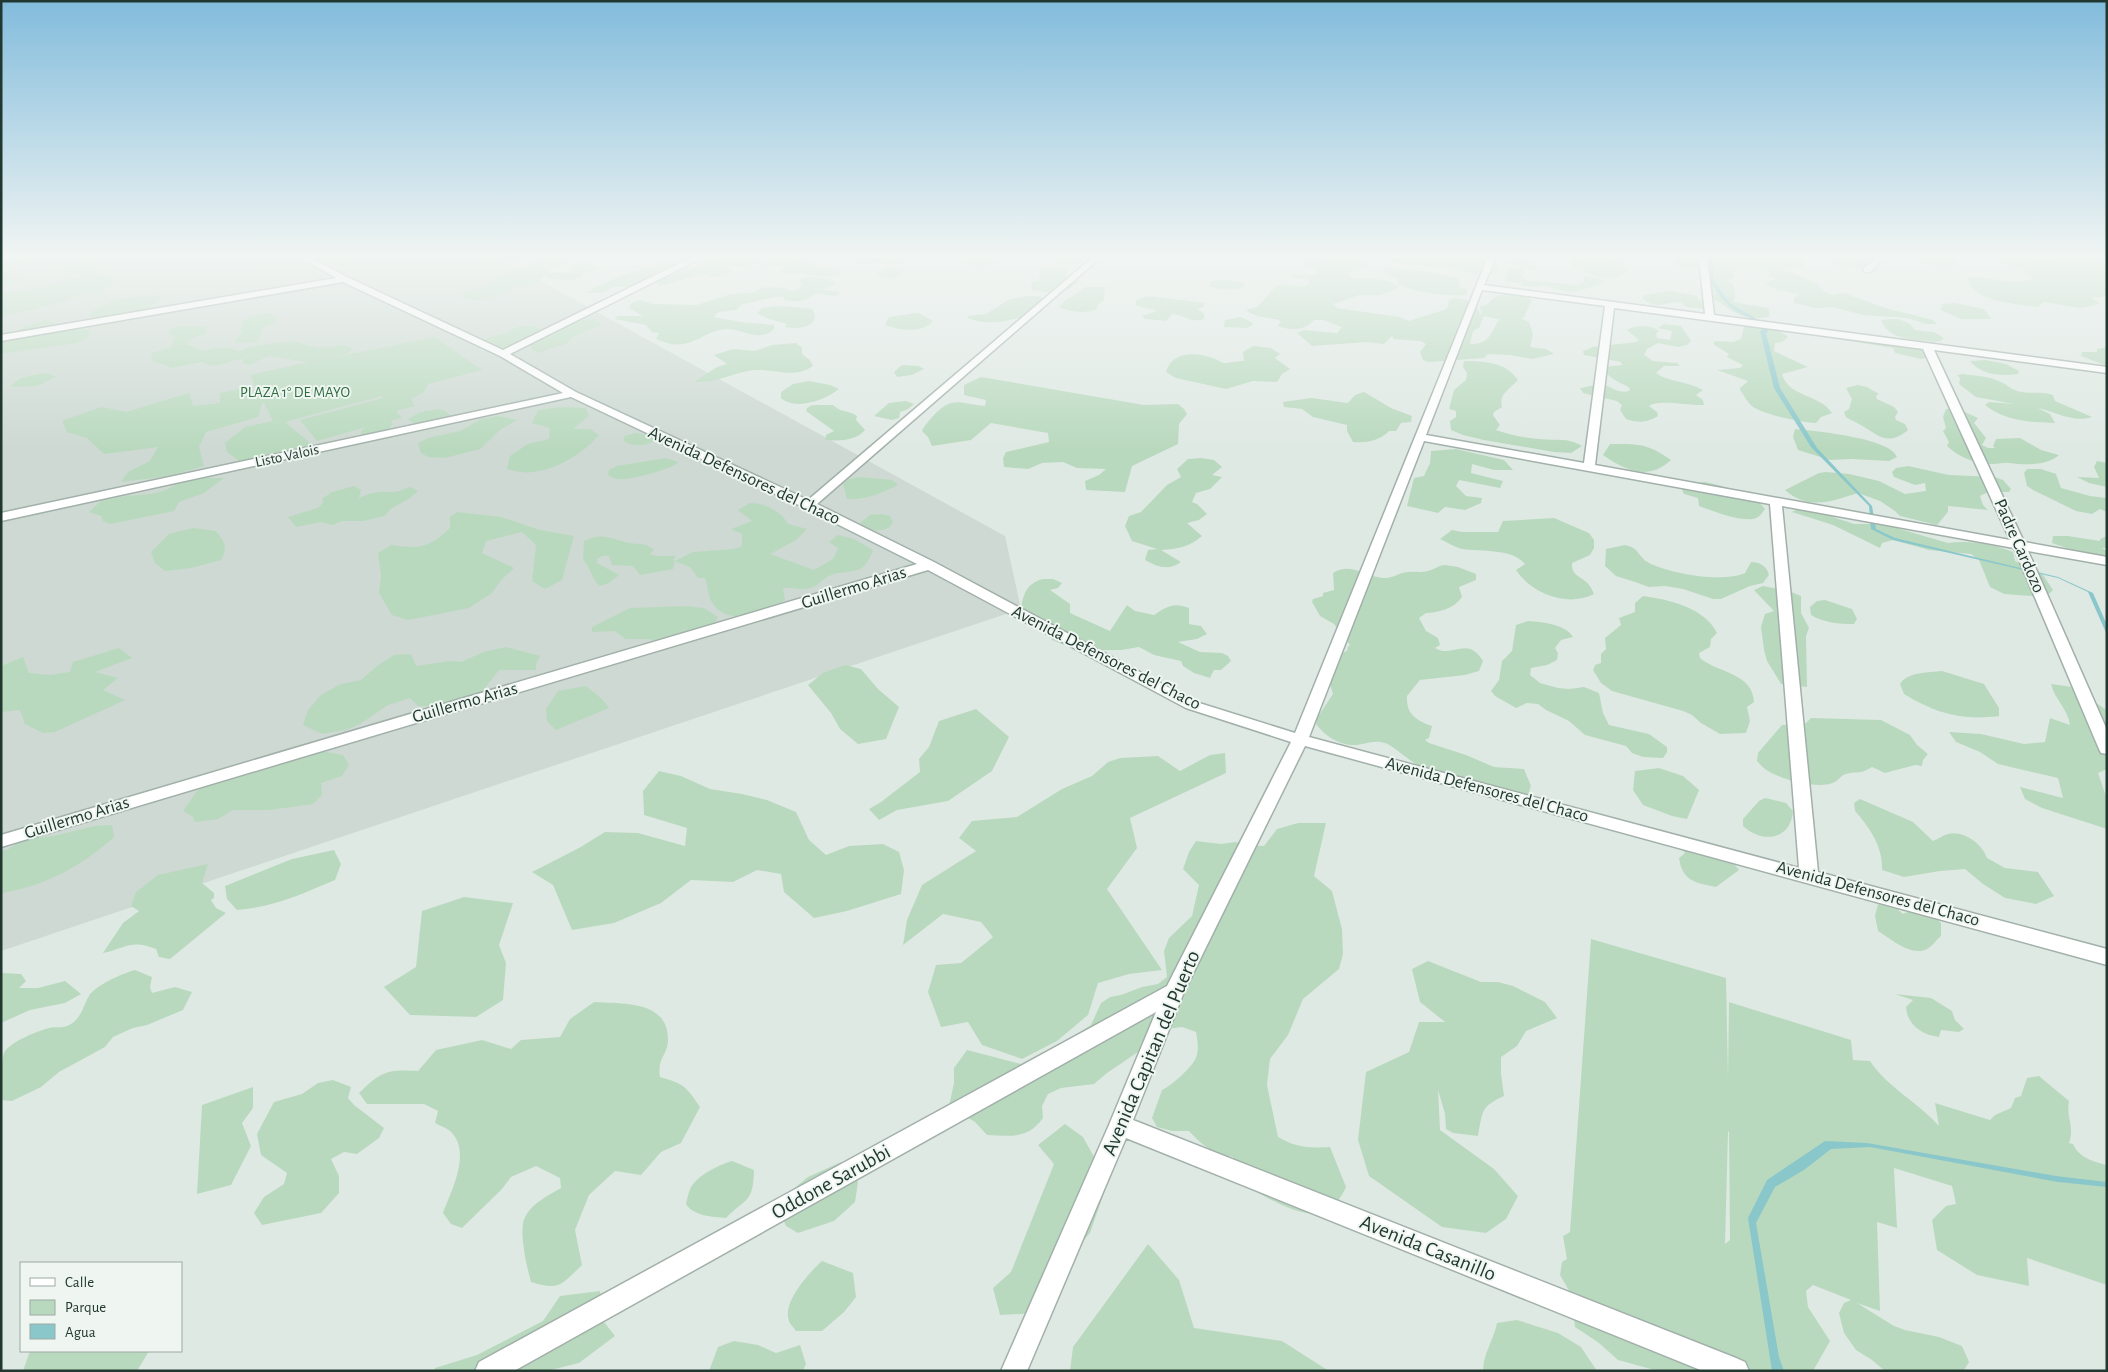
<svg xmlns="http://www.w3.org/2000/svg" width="2108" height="1372" viewBox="0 0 2108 1372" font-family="'Alegreya Sans',sans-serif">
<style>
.built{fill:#cdd9d2}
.green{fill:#b9d9be;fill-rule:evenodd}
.water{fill:#8ac7cb}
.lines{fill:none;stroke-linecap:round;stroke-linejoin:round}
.minor-casing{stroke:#a2b0aa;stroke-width:3}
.minor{fill:#fff;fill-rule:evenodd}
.labels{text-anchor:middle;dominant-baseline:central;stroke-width:4;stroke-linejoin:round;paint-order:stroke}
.far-park-label{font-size:15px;fill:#2e6c40;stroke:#eff6f2}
.far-street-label{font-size:15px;fill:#213830;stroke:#eff6f2}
.street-label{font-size:18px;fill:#213830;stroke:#eff6f2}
.near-street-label{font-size:21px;fill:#213830;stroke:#eff6f2}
</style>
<rect width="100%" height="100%" fill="#dfe9e4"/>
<polygon class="built" points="1,257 479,257 517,268 1005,536 1021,609 1,951"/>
<g class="green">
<polygon points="85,257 138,257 115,258 93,265 101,272 98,274 116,280 110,287 99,292 79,295 67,300 32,310 1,316 1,291 27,291 89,275 65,274 54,271"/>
<path d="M317,257H342L354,260C345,265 334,269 324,263L325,261L314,258Z"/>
<polygon points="467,257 589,257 572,258 558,266 549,267 539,260 475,263"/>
<polygon points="728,257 760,257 764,259 748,266 724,266 734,272 713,277 705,274 696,276 660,286 657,284 658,279 697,266 709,259 720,260"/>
<path d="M773,257H785L806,260L809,263L844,271C834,281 813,274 800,273C793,273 787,276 780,271L784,266L760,265Z"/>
<polygon points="859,257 887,257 895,259 899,257 952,257 946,258 914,259 891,265 870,261 865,263 856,262"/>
<path d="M964,257C974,257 989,254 997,261C985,267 970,267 961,259Z"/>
<path d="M1014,257H1086C1077,268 1061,266 1051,257C1038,259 1026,265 1014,257Z"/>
<path d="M1376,257H1482L1497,265L1500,273C1477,279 1463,269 1442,267C1419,265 1398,264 1376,257Z"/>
<path d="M1586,257H1609V259L1623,261L1625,265L1618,266L1625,268L1628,271C1613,284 1590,275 1574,268L1571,261L1577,258L1593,260Z"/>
<path d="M1672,257H1799L1806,267L1785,268L1784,272L1793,273L1818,284L1821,290L1832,295L1844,293L1885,308L1933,320L1937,324H1926L1907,318L1863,315L1833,307L1816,308L1794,303V298L1799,294L1775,289L1765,283L1776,279L1769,275V271H1733L1734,277L1730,280L1725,279L1734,286L1735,298L1733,301L1742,304L1768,308L1770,316C1753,322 1735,315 1722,304C1719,301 1715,301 1712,298L1713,294L1717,293L1703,287L1700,278L1708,274L1716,275L1698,269L1681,268Z"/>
<polygon points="1814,257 1853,257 1879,266 1877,272 1868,272"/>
<path d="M1904,257H1950L1958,264C1938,267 1922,264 1904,257Z"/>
<path d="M1993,257H2032L2048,260H2058L2062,257H2107V261L2101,262L2102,265L2107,266V296L2092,298L2100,304L2080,308L2044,302L2038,307C2018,304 1986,303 1971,287C1967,284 1970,281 1968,277C1989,277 2013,286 2033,279L2022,269Z"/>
<polygon points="23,258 30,259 28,263 13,265 10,270 11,274 6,277 23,278 13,284 1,287 1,273 6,270 1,264"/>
<path d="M1355,258L1362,260L1368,267L1349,272L1350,278C1365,280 1388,276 1399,288L1379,295H1359L1333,304L1337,308L1399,317L1409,321L1444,310L1448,307L1449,300L1455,298L1467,300L1469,304L1478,309L1479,313L1483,315L1479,307L1488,304C1496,290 1520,292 1532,300L1524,317L1521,318L1529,322L1533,334L1530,347L1546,349L1554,354L1532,359L1510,355L1488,354L1484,358L1428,362L1423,360L1420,352L1426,344L1421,341L1394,339L1392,336L1384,344L1367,342L1312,346L1297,333L1304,330L1337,333L1342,327L1323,320H1314C1304,331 1291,331 1278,326L1281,321C1268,316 1257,319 1246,310L1257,307L1277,285L1305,286L1310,283L1308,279L1293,278L1291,274L1317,275L1318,270L1304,266L1305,262ZM1484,316L1501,320L1498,321C1490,336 1488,344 1470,344L1473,331L1479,328Z"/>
<path d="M1512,259L1529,261L1538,268V270L1523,269L1524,272L1522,277L1526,280L1577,285L1584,282V276L1598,278L1605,282C1598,285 1577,292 1571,292C1560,291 1551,287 1540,285L1538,287L1521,286L1522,283L1507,282L1505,280L1507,273L1505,271L1508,268L1518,269L1520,266L1508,261Z"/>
<path d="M671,262L681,265L650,276L651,280L627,287H613L602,293H587C602,281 652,264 671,262Z"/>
<path d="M533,263H540L552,269C546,273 541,281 534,284C530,285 526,284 522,285C518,286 515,289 511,290C495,296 477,304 460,296L517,268Z"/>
<path d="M577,263H586L587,265L601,268L582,274L580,278C569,281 557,280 546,277L549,273L567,272L571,268L570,266Z"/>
<path d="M886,267L904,270C898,281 886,280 876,274Z"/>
<path d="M1046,267L1063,268L1068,272L1065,277L1069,276L1079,280C1076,283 1073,287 1069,289C1060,294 1040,293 1031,289L1032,282L1039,280L1040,271Z"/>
<path d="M1384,268L1421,271L1460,278L1458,282L1459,287L1468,289L1466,295C1444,296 1421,293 1399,285L1396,277L1385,274Z"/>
<path d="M817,277L836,282L834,285L825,288L824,290L841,292L835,296L816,293C803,302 801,302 784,300V297C771,295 755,303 742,304L736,310L718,312L714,317L740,322L774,325V329C759,343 743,329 727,329C711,329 698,342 683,344C674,346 664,342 656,339L659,333L652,332L646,325L615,319L617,316H643L629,308L632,303L640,300L652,304L697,305L731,294L752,293L764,287L785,288L792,291L800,288L802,285L799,280L803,278Z"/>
<path d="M1225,280L1245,283L1244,286C1233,292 1220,289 1208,286L1212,281Z"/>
<path d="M1085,287H1105L1104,300L1097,305V309C1084,314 1071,312 1059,307C1066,298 1077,295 1085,287Z"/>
<path d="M1669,291L1698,296L1697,299L1705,303L1706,309L1687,307L1680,302C1663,302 1658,311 1642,298L1645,295Z"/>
<path d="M159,295L162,298C155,302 151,308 143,312C126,321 107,321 89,315C105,298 137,297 159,295Z"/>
<path d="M1028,296H1038L1051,301L1040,306L1042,312C1017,318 991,328 968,318V316L986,314L1010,299Z"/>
<path d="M1148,296L1204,303L1203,307L1197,309L1204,314V319C1191,324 1183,314 1172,314L1166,321L1145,319L1142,316L1157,311C1150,307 1143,309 1136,305V300Z"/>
<polygon points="1955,303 1984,309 1991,319 1961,319 1941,310 1942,304"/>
<path d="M778,306L812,309C823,326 798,330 785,327L787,324L769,319L757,313L763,308Z"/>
<polygon points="270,313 277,319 275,323 263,328 257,342 236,343 235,340 242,332 241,328 244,320 257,315"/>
<path d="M918,313L933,321C922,334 898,330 885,325L889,317Z"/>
<polygon points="1241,317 1253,323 1251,326 1246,328 1224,327 1225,320"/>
<path d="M595,319L602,325L574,336L566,344L548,349L540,353L532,350L531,345C538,340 546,339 553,335C570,325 573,318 595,319Z"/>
<path d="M1891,319H1899L1910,324L1915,330L1934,332L1944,338L1941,341L1935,342C1915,339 1889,341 1881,320Z"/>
<polygon points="46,320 55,323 54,326 90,330 87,338 78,343 1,354 1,340 21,332 21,328"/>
<path d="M1664,324L1681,326L1691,341L1687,345L1678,347L1658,343L1647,349L1644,355L1653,361L1677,363L1680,366H1664L1656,373C1668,382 1687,381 1703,390L1696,395L1703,400L1704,405C1690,406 1658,399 1649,406L1657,412L1658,416C1647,423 1638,423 1626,419L1620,410L1622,405L1617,401L1583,393L1580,388C1589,387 1595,383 1605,385C1613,388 1619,394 1629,391L1630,388C1621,382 1606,379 1605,367L1622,365L1621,362L1584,355L1583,351L1593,347L1636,342L1639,340L1627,330C1637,325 1650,324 1659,331L1656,334L1657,338L1670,340L1672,331L1658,328Z"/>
<path d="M183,326L205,327L207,334L193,338L187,344L205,351C218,346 227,347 240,351L248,347L292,341L318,348L343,345L353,349L347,354L316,361L435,337L482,370L428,384L424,392L411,399L415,406L396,411L402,418L390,421L393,423L387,433L362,437L361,430L366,427L317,441L300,420L383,398L382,396L285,422L315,447L242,463L227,452L225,443L245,427L273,421L263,401L258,417L206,432L199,447L204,466L169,476L121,482L128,472L150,461L158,447L104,454L87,438L67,432L62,421L101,407L126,412L189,393L193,406L220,403V393L244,388L258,392L250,375L308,362L269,356L249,365L243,363V359C228,360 217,371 202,362L171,368L163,364L152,361L151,353L170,348L175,338L169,333V329Z"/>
<polygon points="519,326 534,326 543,332 504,350 484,341 490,337 507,333"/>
<path d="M1751,326C1764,328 1778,328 1788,337L1782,342L1775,343L1774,351L1808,367L1782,374C1788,397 1820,394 1832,413L1821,417L1816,423C1803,423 1761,414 1752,406C1747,402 1744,395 1740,390V388L1748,381L1717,370L1740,368L1743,365L1727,357L1729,354L1713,344L1715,341L1733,342L1741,339L1744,327Z"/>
<polygon points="1841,336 1933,350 1938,356 1921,359 1895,353 1893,348 1843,340 1838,338"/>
<path d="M796,343L802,348V354L810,360L813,366C792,381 770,366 748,371C729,375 714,383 694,382L717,367L727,364L714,355L733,349L755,351L772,345Z"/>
<path d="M1253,346L1271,348L1280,354L1275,358L1290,369L1282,374L1277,382L1253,381L1226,389L1176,378L1166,372C1172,351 1195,352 1213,358C1216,359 1220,362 1224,363C1229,363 1238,361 1244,361L1243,352Z"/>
<polygon points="2107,347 2107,366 2081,356 2082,352 2097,352 2097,349"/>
<path d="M1986,360L2006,364L2019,371L2018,374C2002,376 1982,376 1970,361Z"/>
<path d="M1464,361C1484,361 1506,362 1518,380C1510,389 1498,394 1502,407L1494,412L1493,415L1500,425L1496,430C1511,435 1524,438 1539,439C1555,441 1568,437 1582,446L1571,453L1554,452L1484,440L1463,435L1451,430L1450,421L1456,417V411L1449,409L1454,390L1466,380L1467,373L1463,367Z"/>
<polygon points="902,365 919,366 924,369 912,375 897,377 894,372"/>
<path d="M48,373L56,377L37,386L11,387C20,375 34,375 48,373Z"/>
<path d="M1963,374C1975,376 1990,376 2001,382C2009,386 2013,391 2022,392C2033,394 2041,391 2053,395L2055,401L2092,417C2074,423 2055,412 2038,408L2050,414L2055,423C2031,423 2003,420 1985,405L1989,402L2014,404L1976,397L1959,384L1960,378L1957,375Z"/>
<path d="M981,377L1144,405L1178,404L1184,409L1187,414L1179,424L1178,444L1132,466L1125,492L1086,490L1085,481L1099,475L1106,469L1077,468L1063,462L1042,463L1028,469L1004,467L1003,458L1006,452L1049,442L1048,433L991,423L971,440L932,446L928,437L922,431C925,424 929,421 934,415C953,395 960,404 985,406L986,400L964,395V385Z"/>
<path d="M809,381L830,385L839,389C825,400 796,411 781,398V392L793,384Z"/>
<path d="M1858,385L1867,387L1879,394L1876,396L1877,399L1894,407L1898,412L1895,417L1896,420L1905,424L1908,430C1889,445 1882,438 1864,427C1858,423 1852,421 1846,417L1844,412L1849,409L1852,399L1846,388Z"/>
<path d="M1364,392L1391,408L1412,416L1411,422L1401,423L1396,431H1389C1379,441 1367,443 1353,442L1347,431V425L1313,417L1302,409L1284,407L1283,402L1311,398L1348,403L1355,395Z"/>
<polygon points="906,401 914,404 908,409 900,412 899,418 892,420 874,416 889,403"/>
<path d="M812,405H833C841,413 849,410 857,416L856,420L865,430C856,441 839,441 826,440V435L834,431L806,411L807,408Z"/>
<path d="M560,407L586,408L589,416L573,429H590L599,435C578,459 539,481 507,469L510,456L528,444L549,439L550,428L532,423L538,410Z"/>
<path d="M1956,408L1978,418L1974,423L1986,438L1982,445L1988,448H1995L1993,446L1996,439L2020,438L2041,450L2059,455C2046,466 2026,465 2009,463C2004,462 1998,464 1993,464C1976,464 1960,458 1947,446L1949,442L1943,431L1946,428L1943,417L1946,409Z"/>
<path d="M439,409L445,411L452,417L448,424C437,427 416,428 408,419L420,412Z"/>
<polygon points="499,416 517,420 500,430 480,449 445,458 428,457 421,453 418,443 428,438 460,431 481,419"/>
<path d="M1795,429C1815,431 1891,438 1897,457L1889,461L1852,459L1830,460L1798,450L1793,437Z"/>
<path d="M636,433L653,436L658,439C648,445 634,449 623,440L625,436Z"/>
<path d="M1610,444C1638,444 1647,443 1671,460C1648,481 1626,471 1603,455Z"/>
<polygon points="1456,449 1504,460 1513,470 1494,470 1472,464 1471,473 1503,481 1500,488 1459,480 1456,486 1466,496 1482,498 1481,503 1465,510 1445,507 1438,513 1407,506 1414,478 1424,476 1430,463 1431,451"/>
<path d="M666,458L678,462C673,469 633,479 624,479C618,480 613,478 608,475L609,470L617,466Z"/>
<path d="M1201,458L1214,460L1222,467L1212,475L1222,477L1210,489L1196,493L1192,502L1197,504L1207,514L1199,520L1187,523L1202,536C1189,547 1178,549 1161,550L1181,562C1169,571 1157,567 1145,560L1148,550L1157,549L1132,541L1125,526L1129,516L1141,512L1167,485L1181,477L1177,469L1188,459Z"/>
<polygon points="2097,461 2107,463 2107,487 2089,483 2077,477 2099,478 2094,467"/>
<path d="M1908,466L1949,475L1995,477L2003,480L2011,489L2009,492H1988L1980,496L1983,505L1988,510L1948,506V512L1937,525L1900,516L1895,511L1880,501L1858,493C1832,501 1809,511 1785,490L1819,473L1826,472L1849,474L1879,481L1905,494L1926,491L1925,483L1915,485L1894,477L1892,472L1896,468Z"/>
<polygon points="2027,469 2041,469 2056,474 2061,488 2090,496 2107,498 2107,512 2100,509 2092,514 2076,511 2033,490 2027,486 2024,473"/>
<path d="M859,477L892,480L898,485C882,493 866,500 847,499L843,484L849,479Z"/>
<polygon points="203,478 224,478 204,493 179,502 174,511 110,524 103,521 101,516 89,512 101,501 125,496 151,494 166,490 180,482"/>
<path d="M1705,482C1721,485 1757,495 1765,509C1762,513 1759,518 1753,519C1738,521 1713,511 1699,506L1698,498L1684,494L1681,487L1685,484Z"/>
<path d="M354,486L361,490L359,498C370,493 379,491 390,492C396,493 404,489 410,487L418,491L410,498L392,508L384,516L363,521H342L332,525L321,522L296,527L288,517L318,508L323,503L322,499L332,492Z"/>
<path d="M750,503C764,503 781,511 788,524L807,529L796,540L770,554L814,570L833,559L838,548L829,542L838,535L854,539L873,550C870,557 867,565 860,569C851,573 839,571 829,576C820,580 819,587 806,589C799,590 791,587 783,588L785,600C765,612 731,628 713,604C708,598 708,586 705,578H698L690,567L675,561L673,569L640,575L633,566L612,565L609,556H602L597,559V563L619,575L609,583L600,586C591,579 591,567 583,560L584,541C605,532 609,539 629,543C640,545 645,542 654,550L650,554C660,558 666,555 676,556L673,560L675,561L693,552L734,549L742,546V534L731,529L752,521L738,510Z"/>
<path d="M1814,508L1836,518L1854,524H1883L1948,543C1969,540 1993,544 2013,552L2015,561L2043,575L2053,590L2046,597L2004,594L1990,587L1979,560L1971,554L1929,550L1893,540L1882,543L1880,548L1833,525L1792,512L1798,509Z"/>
<path d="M457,512L501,517L540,530L574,536L562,580L545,589L532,581L536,545L522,532L486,541L482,553L514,568L501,580L492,593L469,608L408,620L392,615L379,593L381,576L378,553L391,545C420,549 429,548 450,528V517Z"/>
<path d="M882,514L890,516L893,522L890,527C878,533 870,531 860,523L870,515Z"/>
<path d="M1554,518L1589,533L1594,540V548L1590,555L1572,563C1571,580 1587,574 1594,594C1567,608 1531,593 1516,570L1525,564C1512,548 1481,552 1462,549C1454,547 1447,542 1440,539L1452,530L1462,532H1498L1503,521Z"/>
<path d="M193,528L216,531C225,542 228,548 221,560L191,568L165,571L155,563L151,552L169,534Z"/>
<polygon points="2053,536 2068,536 2100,541 2100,539 2107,536 2107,548 2102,548 2107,551 2107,556 2081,553 2052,543"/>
<path d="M1625,545C1640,548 1638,557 1649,563C1672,574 1722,583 1745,573L1751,562C1760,562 1767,566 1769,575L1763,583L1750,586L1721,599H1713L1683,589L1665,586L1649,587L1635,582L1616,576L1605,566L1606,549Z"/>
<path d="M1445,565L1458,567L1476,574V580L1459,587L1462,597C1455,608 1438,613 1426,613L1419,618L1426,631L1438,638L1440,645L1435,648C1453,659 1467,635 1483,661L1479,671L1465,675L1420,680L1407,696C1406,714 1416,720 1432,726L1429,738L1425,740L1429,743L1466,755L1494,767L1524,769L1531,786L1528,795C1493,789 1457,781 1424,768C1410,763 1396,747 1385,743C1372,739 1363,746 1351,745C1337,744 1324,735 1316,724L1317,718L1333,694L1328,678L1335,674L1338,656L1348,650L1347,648L1350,645L1334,624L1320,616L1312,602L1313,599L1323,596V593L1334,590L1333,573C1350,562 1365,576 1382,578C1392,579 1398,573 1408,572C1414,571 1421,573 1427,571C1434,570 1438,565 1445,565Z"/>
<path d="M1043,579H1053L1062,583L1058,588L1050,590L1070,604V613L1110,631L1127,605L1135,611L1154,615C1167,606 1174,602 1189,608V624L1201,626L1207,634L1197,639L1178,642L1200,652L1222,653L1228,656L1231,661L1221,670H1214L1210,678L1194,673L1183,666L1181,661L1154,655L1139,647L1122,650H1077L1052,640L1046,627L1021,609C1023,594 1027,583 1043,579Z"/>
<polygon points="1763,586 1789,591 1801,596 1801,613 1809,628 1806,636 1807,687 1781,684 1767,661 1764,650 1761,627 1765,614 1774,611 1754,590"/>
<path d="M1643,596C1668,599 1705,608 1717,633L1711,639L1710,647L1699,653L1700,658C1718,673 1753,673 1754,702L1747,707L1750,721L1746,733L1720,734L1701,723L1692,715L1683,711L1612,691L1601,683L1593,670L1595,665L1601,663V654L1606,649L1605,638L1621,625L1619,618L1635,612V603Z"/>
<path d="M1825,600L1852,609L1857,619L1854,624C1839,624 1824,623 1811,615L1810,607L1817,601Z"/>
<polygon points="686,606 704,608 718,617 711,630 667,643 649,639 625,639 615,631 592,632 592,627 630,608"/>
<path d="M1528,621C1541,622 1566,624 1573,637L1561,640L1555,648L1558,653L1557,660L1547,665L1531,668L1530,675L1540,683L1558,688L1569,689L1584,687L1599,693L1603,713L1609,725L1649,734L1667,747V752L1663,758L1643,757L1632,753L1626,746L1585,735L1569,721L1546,710L1538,704L1527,703L1516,708L1495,696L1491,691L1499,680L1502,661L1512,651L1516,625Z"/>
<polygon points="506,647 540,656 536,664 536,670 499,670 481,693 453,707 418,706 410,698 388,705 360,724 346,730 322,734 303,725 308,710 322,694 341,684 361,680 377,666 394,655 411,654 416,666 450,661 461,662 484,652"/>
<polygon points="119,648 132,658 95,672 118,678 103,690 125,700 55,732 43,733 25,724 20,710 1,712 1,666 23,657 29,673 50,675 70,672 73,662"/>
<polygon points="845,665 861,669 878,689 899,707 886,739 858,744 840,729 831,713 808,685 823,673"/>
<path d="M1942,671L1984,684L1999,708V716C1962,721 1935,713 1904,694L1900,684C1908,671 1929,673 1942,671Z"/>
<path d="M2051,684L2073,687L2105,709L2107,769L2098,773L2107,799V829L2042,808L2025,799L2020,787L2063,798L2058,778L1998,764L1980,752L1956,742L1949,732L1981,734L2024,744L2045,742L2050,718L2070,725C2068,709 2055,700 2051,684Z"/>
<polygon points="586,686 602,699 609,708 556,730 547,721 546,709 558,691"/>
<polygon points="976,709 1009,737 992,771 948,801 897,810 879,820 869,809 881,802 920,772 919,759 929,747 939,721"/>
<path d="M1811,718L1881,720L1910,735L1917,745L1928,754L1923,760L1922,766L1915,765L1885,773L1872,767C1858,776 1857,770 1846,774C1841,775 1838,781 1833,783C1817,789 1783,780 1768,771C1764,769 1760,764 1757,761L1758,753L1782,725L1806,723Z"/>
<polygon points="295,746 343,755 349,765 342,776 321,783 322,795 313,804 269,810 233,810 218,819 195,822 193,817 183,811 197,791 231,766"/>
<polygon points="1225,753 1226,773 1130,818 1137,848 1107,889 1162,970 1129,974 1098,983 1088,1015 1057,1041 1022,1059 982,1045 968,1022 941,1027 928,992 936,965 961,963 993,937 981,922 943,914 903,945 907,920 922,885 976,851 959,838 972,821 1017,817 1062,789 1092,776 1108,762 1120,758 1158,756 1180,771 1210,755"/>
<polygon points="1659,768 1683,776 1699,790 1687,819 1672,816 1643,805 1633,790 1635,771"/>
<polygon points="659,771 681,776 710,789 742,794 767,800 796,812 809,840 826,855 849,846 883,844 899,852 904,870 901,894 847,911 814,918 784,892 781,874 757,870 733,882 691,880 661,903 614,923 572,930 553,885 532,872 579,848 605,832 638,833 685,846 687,828 644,815 643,791"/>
<path d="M1765,798L1786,803L1793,811C1791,840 1762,844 1743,826V819L1759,801Z"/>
<path d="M1860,799L1913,822L1933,841C1938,839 1943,835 1948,834C1964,830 1983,845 1987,858L2005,868L2038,872L2054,896L2036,904L2005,898L1983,884L1965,869L1940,871L1904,877L1882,870C1883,847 1870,828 1855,811L1854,803Z"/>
<path d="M1298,823H1326L1314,876L1332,891L1342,929L1343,954L1339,969L1303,999L1288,1035L1270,1059L1267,1085L1278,1137C1297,1148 1308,1148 1330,1147L1346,1187C1342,1196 1336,1205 1326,1211C1305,1223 1258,1192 1238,1182L1233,1164V1157C1212,1153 1204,1147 1189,1131H1172L1157,1127L1152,1118L1162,1090C1170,1086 1175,1081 1182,1075C1198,1060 1200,1054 1196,1032L1182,1027L1167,1029L1149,1037L1138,1052L1107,1073L1094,1084L1061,1088L1048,1094L1042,1106L1043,1118C1028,1139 1012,1136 987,1135L975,1122L949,1106L954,1083V1068L967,1050L1021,1064L1064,1043L1091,1025L1101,1003L1110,997L1121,995L1142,987L1158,984L1167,977L1164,951L1169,938L1192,916L1199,885L1183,869L1189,852L1196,841L1221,844L1235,842L1248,845L1264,846L1277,829Z"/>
<path d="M112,825L114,837C82,866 43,887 1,893V850H7L23,839L54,836L94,826Z"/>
<path d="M1681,848L1730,859L1739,870L1716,887C1696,883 1682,881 1679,858L1685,853Z"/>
<path d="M334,850L341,864L335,880C302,894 274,907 237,910L227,899L225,886L292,859Z"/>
<path d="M208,864L202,883L214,893V898L211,900L216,908L226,913L170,959L159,957L156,949C131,939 127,948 103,953L123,923L139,911L131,906L136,892L158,875Z"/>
<polygon points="464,897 513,903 499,945 506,963 503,1000 476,1017 410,1015 384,987 416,967 422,911"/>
<path d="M1878,904L1897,909L1903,914L1912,910L1937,919L1941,923V936C1936,940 1933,946 1927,949C1911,957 1891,939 1878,931L1875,916Z"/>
<path d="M1591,939L1726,978L1728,1078L1729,1002L1851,1040L1853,1060L1870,1061C1888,1088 1918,1102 1939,1126L1935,1103L1990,1120L1995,1115L2011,1108L2015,1098L2021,1096L2027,1078L2039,1076L2069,1101C2066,1119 2075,1125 2069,1143L2073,1144C2078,1157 2094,1162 2107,1165V1285L2027,1258L2029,1286L1977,1275L1937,1250L1932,1220L1946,1206L1956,1204L1952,1186L1894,1168L1897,1228L1877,1222L1880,1311L1857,1303L1894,1326L1905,1330L1939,1337L1962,1346L1969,1362L1964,1370L1885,1371L1872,1360L1856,1350L1844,1333L1839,1313L1844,1303L1851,1300L1813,1285L1806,1291L1808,1307L1830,1341L1813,1371H1658L1618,1360L1599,1343L1575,1327L1571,1294L1560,1275L1562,1262L1567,1259L1563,1236L1570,1232ZM1729,1131L1730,1240L1725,1244L1728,1132Z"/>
<path d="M1428,961L1481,982H1498L1513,986L1545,1002L1557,1018L1526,1031L1517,1046L1501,1057V1074L1504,1096C1480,1107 1483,1111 1478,1136L1453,1133L1446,1129L1445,1114L1438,1090L1440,1130L1494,1169L1518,1196L1506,1219L1486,1233L1442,1227L1369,1176L1358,1140L1366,1072L1409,1052L1419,1022H1445L1420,1002L1412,969Z"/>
<path d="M135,970L152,977L150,987L152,993L175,987L192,992L183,1010L147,1025L133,1028L113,1037L105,1047L59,1072L41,1087L12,1101L1,1100C1,1088 0,1059 5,1051C13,1041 37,1031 49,1028C56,1026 64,1029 71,1024C82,1017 83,1006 89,996C94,986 123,973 135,970Z"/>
<polygon points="1,973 21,974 26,981 19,988 38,988 65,981 81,994 65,1003 30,1010 1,1023"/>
<path d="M1895,994L1931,998L1952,1011L1955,1020L1964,1029L1959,1032L1941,1030L1939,1037C1921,1035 1907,1024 1906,1007L1913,1000Z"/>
<path d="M594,1002C624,1004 669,1000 668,1041C667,1056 657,1058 660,1077C684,1084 686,1086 700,1107L681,1143L661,1152L641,1175L615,1171L589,1195L575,1230L582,1265C561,1285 560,1291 531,1282C527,1267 518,1231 525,1217C532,1203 549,1195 561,1188L560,1178L536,1166L511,1177L502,1189L462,1228L451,1224L443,1213C451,1191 471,1154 452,1133C448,1128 440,1126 435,1123L438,1111L424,1104H367L359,1093C381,1071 388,1069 418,1071L436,1050L482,1040L511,1049L521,1040L560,1037L570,1019Z"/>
<polygon points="333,1080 351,1087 348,1098 354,1105 384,1128 379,1138 357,1154 344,1152 331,1159 339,1176 339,1193 321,1213 262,1225 254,1213 264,1197 284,1184 287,1173 261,1155 257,1134 274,1102 302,1094 318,1083"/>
<polygon points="253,1087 253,1108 242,1123 251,1146 231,1185 197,1194 202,1105"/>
<polygon points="1065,1124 1083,1137 1094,1157 1105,1190 1090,1233 1058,1269 1038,1313 1000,1315 993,1288 1011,1272 1054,1164 1038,1145"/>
<path d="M732,1161L754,1170C753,1203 747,1197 726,1218C713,1217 693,1216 686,1204C687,1200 688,1194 690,1189C697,1175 719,1165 732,1161Z"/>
<polygon points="841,1162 858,1182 855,1202 834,1221 798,1233 786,1226 776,1203 808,1177"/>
<polygon points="1148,1244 1179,1280 1194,1328 1282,1341 1329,1371 1070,1371 1073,1347"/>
<path d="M822,1261L853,1273L856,1297L844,1312L822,1331H796C794,1328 790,1324 789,1321C782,1302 809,1273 822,1261Z"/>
<polygon points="600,1291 604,1322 615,1336 579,1363 547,1371 434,1371 435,1368 477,1355 543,1321 560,1296"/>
<path d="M1517,1320L1558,1333L1581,1347L1597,1371H1483C1483,1354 1494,1339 1497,1323Z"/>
<polygon points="734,1341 758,1345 776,1353 800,1345 806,1364 803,1371 709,1371 718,1347"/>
<polygon points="30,1351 149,1351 137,1371 23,1371"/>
</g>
<g class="water">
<path d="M1709,257H1713V280L1731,304L1763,323L1768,331L1766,333L1780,388L1817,448L1872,506L1876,529L1895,538L2058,577L2093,593L2107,625V635L2088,592L2058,578L1893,540L1871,529L1869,506L1811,447L1774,388L1760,331L1763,329C1757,320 1749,318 1740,313C1726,306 1713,290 1708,274L1711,270Z"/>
<polygon points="1825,1141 1867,1143 2056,1176 2107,1182 2107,1187 2058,1182 1870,1147 1831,1149 1804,1170 1775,1187 1756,1223 1779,1357 1784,1371 1772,1371 1748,1218 1767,1180"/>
</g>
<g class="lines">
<g class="minor-casing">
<g id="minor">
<path d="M300,257H309L347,277L503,350L692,257H701L700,259L510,354L576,392L808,500L1093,257H1101L817,504L934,562L1196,702L1295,733L1488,257H1496L1484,285L1705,314L1699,257H1707L1714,315L2107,367V373L1934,350L2024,542L2107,557V565L2028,551L2107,730V754L2101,753L2099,749L2014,548L1782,506L1818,872L2107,949V965L1305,746L1184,992L1133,1120L1736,1358L1745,1362L1749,1371H1703L1126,1138L1027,1371H1001L1109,1125L1156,1012L514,1371H475L479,1362L1167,986L1291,742L1186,708L928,570L1,847V835L917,564L805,508L571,397L1,521V513L563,393L500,356L343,282L1,341V335L336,278ZM1482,290L1605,306L1584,463L1426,435ZM1614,308L1923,349L2010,540L1595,465ZM1424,441L1770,504L1799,868L1309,737Z"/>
<polygon points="1876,257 1884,257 1870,272 1864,272 1864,268"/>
</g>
</g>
<use href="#minor" class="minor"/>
</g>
<linearGradient id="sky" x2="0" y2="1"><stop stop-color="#82bcdc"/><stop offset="0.57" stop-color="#f1f5f3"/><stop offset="1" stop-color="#f1f5f3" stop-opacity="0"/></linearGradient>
<rect width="2108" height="449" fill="url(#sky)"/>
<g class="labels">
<g class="far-park-label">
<text x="295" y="392">PLAZA 1° DE MAYO</text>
</g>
<g class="far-street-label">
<text transform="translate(287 456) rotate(-12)">Listo Valois</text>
</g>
<g class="street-label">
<text transform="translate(744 476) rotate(25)">Avenida Defensores del Chaco</text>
<text transform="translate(2019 546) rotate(66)">Padre Cardozo</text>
<text transform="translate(854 588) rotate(-17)">Guillermo Arias</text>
<text transform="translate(1106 658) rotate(27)">Avenida Defensores del Chaco</text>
<text transform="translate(465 703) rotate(-16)">Guillermo Arias</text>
<text transform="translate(1487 790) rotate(15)">Avenida Defensores del Chaco</text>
<text transform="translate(77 818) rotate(-17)">Guillermo Arias</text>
<text transform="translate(1878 894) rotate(15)">Avenida Defensores del Chaco</text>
</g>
<g class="near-street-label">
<text transform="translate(1151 1053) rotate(-67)">Avenida Capitan del Puerto</text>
<text transform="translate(831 1182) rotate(-29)">Oddone Sarubbi</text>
<text transform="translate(1428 1248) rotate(22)">Avenida Casanillo</text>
</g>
</g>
<rect width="2108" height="1372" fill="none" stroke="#213830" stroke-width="5"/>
<rect x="20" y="1262" width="162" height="90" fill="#eff6f2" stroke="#9daaa4"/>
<rect x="30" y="1278" width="25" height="8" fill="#ffffff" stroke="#9daaa4"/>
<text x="65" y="1287" font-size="15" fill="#213830">Calle</text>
<rect x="30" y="1300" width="25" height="15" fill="#b9d9be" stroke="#9daaa4"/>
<text x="65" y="1312" font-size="15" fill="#213830">Parque</text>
<rect x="30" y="1324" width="25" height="15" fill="#8ac7cb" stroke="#9daaa4"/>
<text x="65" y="1337" font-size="15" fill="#213830">Agua</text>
</svg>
